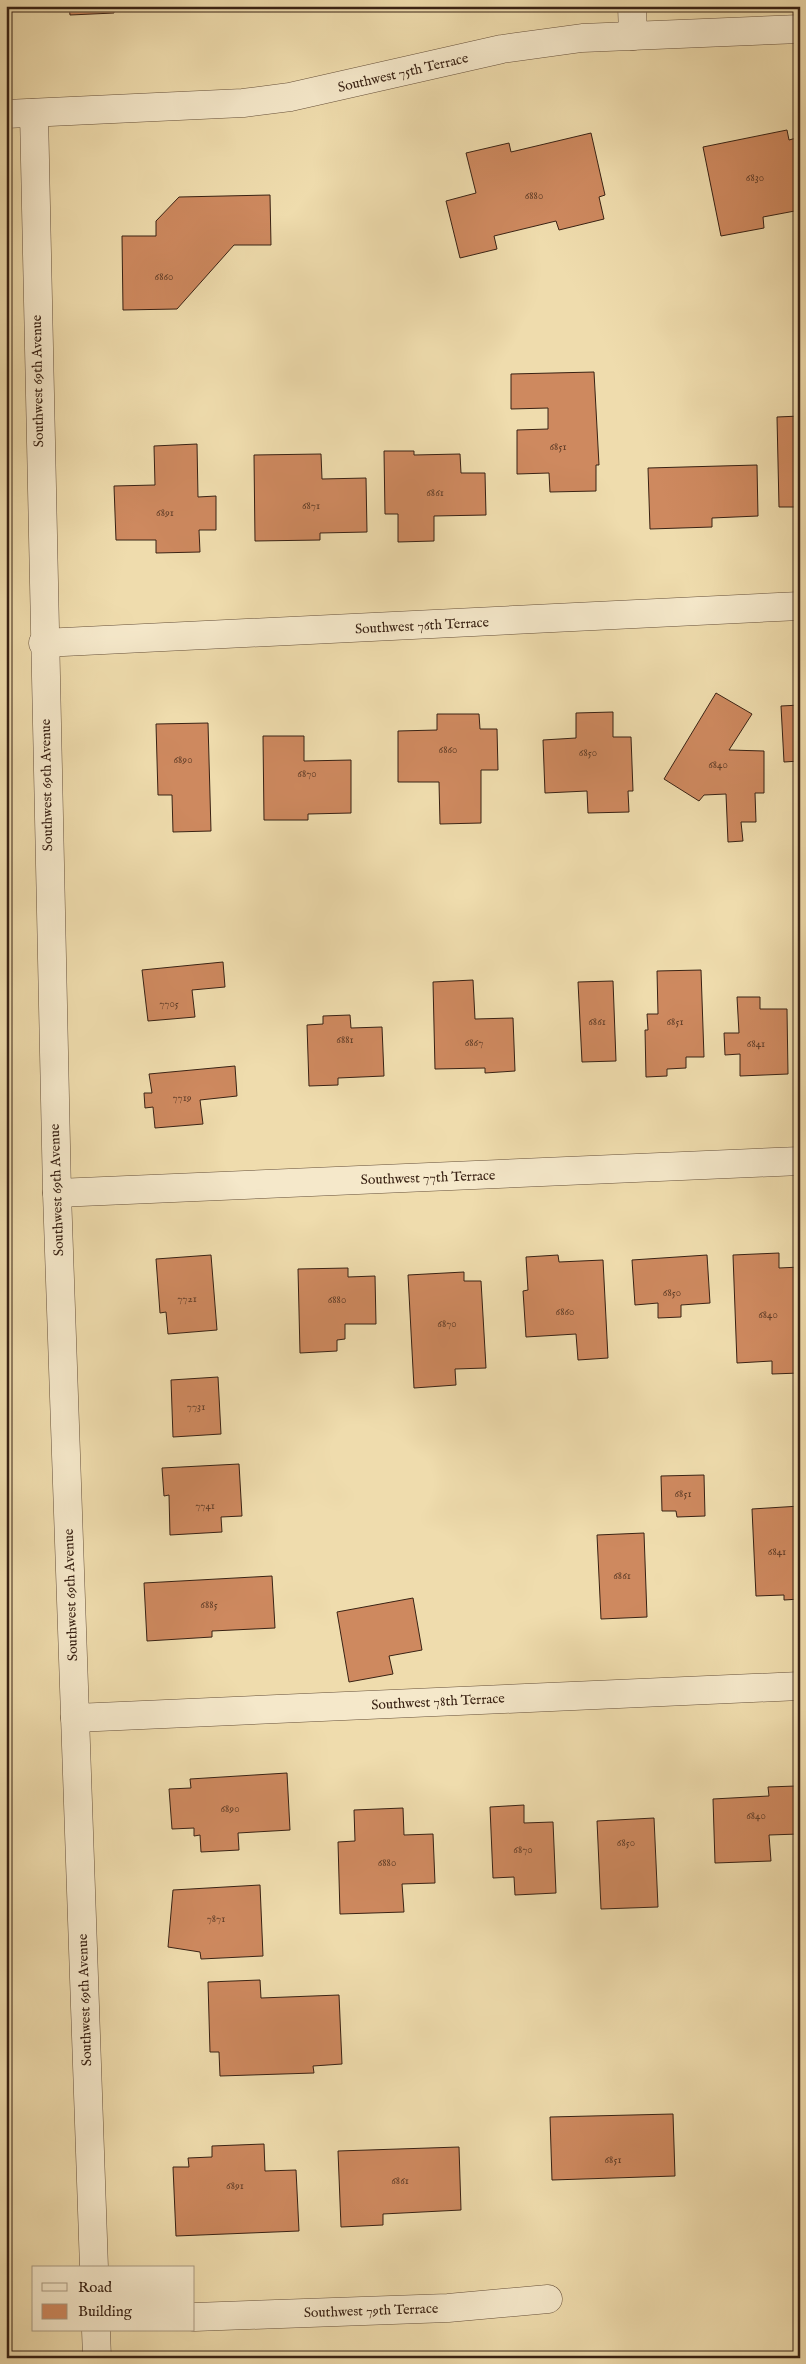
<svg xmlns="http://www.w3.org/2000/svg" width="806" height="2364" viewBox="0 0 806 2364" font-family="'IM FELL English',serif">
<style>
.building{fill:#ce895f;stroke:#392214}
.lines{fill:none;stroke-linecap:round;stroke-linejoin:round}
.minor-casing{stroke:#66503a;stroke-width:29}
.minor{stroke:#f5e8ca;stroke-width:28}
.labels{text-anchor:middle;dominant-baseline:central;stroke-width:4;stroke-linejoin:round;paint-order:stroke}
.number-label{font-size:11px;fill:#5e3c27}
.street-label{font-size:14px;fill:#392214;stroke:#f5e8ca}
</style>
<rect width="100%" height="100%" fill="#efdcad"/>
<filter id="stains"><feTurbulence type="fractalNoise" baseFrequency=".004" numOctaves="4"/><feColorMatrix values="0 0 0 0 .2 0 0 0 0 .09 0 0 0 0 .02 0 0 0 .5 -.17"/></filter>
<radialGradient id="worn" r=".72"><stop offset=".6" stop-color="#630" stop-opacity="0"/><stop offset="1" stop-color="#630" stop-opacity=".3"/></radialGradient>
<g class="building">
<polygon points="69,6 114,6 114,13 70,15"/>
<polygon points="787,130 789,140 800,137 800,210 763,217 764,228 721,236 703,147"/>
<polygon points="591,133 605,195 599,197 604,219 559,230 556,221 494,236 497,249 460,258 446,201 476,193 466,153 509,143 511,152"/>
<polygon points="270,195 271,245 234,245 177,309 123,310 122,236 156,236 156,221 179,197"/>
<polygon points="594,372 599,465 596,465 596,491 550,492 549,473 517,474 517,430 548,429 548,408 511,409 511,374"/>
<polygon points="800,416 800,507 779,507 777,417"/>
<polygon points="197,444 198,497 216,496 216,530 199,530 200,552 156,553 156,540 116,540 114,486 155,485 154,446"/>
<polygon points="384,451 414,451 414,455 460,454 461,473 485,473 486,515 434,516 434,541 398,542 398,514 385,514"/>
<polygon points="321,454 322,479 366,478 367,532 320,533 320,540 255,541 254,455"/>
<polygon points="757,465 758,516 712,518 712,527 650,529 648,468"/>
<polygon points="716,693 752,714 729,750 764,751 764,793 755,793 756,822 741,822 743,841 728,842 726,794 704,795 699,801 664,779"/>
<polygon points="800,705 800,761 784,762 781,706"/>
<polygon points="613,712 613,737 631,737 633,791 628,791 629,812 588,813 587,791 545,793 543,740 576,738 576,713"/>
<polygon points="437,714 479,714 480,729 497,729 498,770 481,770 481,823 440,824 439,782 398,782 398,731 437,730"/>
<polygon points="208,723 211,831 173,832 172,795 158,795 156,724"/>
<polygon points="263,736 304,736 304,761 351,760 351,813 308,814 308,820 264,820"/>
<polygon points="223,962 225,987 192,990 195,1017 148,1021 142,970"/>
<polygon points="701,970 704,1057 686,1057 686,1068 667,1069 667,1076 646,1077 645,1030 648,1030 647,1014 658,1014 657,971"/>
<polygon points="473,980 475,1019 513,1018 515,1071 485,1073 485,1068 435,1069 433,982"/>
<polygon points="613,981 616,1061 582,1062 578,982"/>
<polygon points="737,997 760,997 760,1009 787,1009 788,1074 740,1076 740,1054 725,1055 724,1033 739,1033"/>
<polygon points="350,1015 351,1028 382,1027 384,1076 338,1078 338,1085 309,1086 307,1025 323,1024 323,1016"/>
<polygon points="235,1066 237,1096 200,1100 203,1124 155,1128 153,1107 145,1108 144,1093 152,1093 149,1074"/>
<polygon points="779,1253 779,1268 800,1267 800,1373 772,1374 772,1361 737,1363 733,1255"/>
<polygon points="211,1255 217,1330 168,1334 166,1312 160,1313 156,1259"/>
<polygon points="558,1255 559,1262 603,1260 608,1358 578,1360 576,1334 526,1337 523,1291 528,1290 526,1257"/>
<polygon points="707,1255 710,1303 681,1305 681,1317 658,1318 658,1303 635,1305 632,1260"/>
<polygon points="348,1268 348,1277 375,1276 376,1324 345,1324 345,1339 337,1340 337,1351 300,1353 298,1269"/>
<polygon points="464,1272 464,1281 481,1281 486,1368 455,1369 456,1385 414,1388 408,1275"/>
<polygon points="218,1377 221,1434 173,1437 171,1380"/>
<polygon points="239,1464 242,1516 221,1517 222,1532 170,1535 169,1495 164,1496 162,1468"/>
<polygon points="704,1475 705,1516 677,1517 676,1511 662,1511 661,1476"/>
<polygon points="800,1506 800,1599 784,1600 784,1595 756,1596 752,1509"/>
<polygon points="644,1533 647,1617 601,1619 597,1535"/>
<polygon points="272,1576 275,1628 212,1631 212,1637 147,1641 144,1583"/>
<polygon points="413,1598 422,1650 389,1656 393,1674 349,1682 337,1612"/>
<polygon points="287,1773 290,1830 238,1833 239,1850 201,1852 200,1835 194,1836 194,1828 172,1829 169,1789 191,1788 190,1779"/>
<polygon points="796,1786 799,1834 769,1835 771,1861 715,1863 713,1799 769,1796 768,1787"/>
<polygon points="524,1805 524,1823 553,1822 556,1893 515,1895 514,1877 493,1878 490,1807"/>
<polygon points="403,1808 404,1835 433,1834 435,1883 402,1884 404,1912 340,1914 338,1842 355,1841 354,1810"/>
<polygon points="654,1818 658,1907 601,1909 597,1821"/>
<polygon points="260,1885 263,1956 201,1959 200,1952 168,1947 173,1890"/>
<polygon points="260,1980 261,1998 339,1995 342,2064 313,2066 314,2073 220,2076 219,2052 210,2052 208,1982"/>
<polygon points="673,2114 675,2176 552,2180 550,2117"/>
<polygon points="264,2144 265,2171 296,2170 299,2231 176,2236 173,2167 189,2167 188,2158 212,2157 212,2146"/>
<polygon points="459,2147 461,2210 383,2214 383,2225 341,2227 338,2151"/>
</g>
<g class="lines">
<g class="minor-casing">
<g id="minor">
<polyline points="632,6 633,36"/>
<polyline points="34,113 57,1193 94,2268"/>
<polyline points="6,114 243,103 290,97 502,49 582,38 800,29"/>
<polyline points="43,643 800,606"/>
<polyline points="57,1193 800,1161"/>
<polyline points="75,1718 800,1686"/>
<polyline points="194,2317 448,2308 548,2299"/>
<polyline points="96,2330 97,2358"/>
</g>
</g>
<use href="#minor" class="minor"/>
</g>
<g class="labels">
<g class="number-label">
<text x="755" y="178">6830</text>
<text x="534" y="196">6880</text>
<text x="164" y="277">6860</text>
<text x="558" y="447">6851</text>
<text x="435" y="493">6861</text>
<text x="311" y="506">6871</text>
<text x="165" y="513">6891</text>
<text x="448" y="750">6860</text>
<text x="588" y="753">6850</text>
<text x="183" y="760">6890</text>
<text x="718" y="765">6840</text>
<text x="307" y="774">6870</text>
<text x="169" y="1004">7705</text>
<text x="597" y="1022">6861</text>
<text x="675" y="1022">6851</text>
<text x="345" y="1040">6881</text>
<text x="474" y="1043">6867</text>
<text x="756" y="1044">6841</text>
<text x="182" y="1098">7719</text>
<text x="672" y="1293">6850</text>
<text x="187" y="1299">7721</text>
<text x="337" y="1300">6880</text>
<text x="565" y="1312">6860</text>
<text x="768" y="1315">6840</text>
<text x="447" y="1324">6870</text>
<text x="196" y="1407">7731</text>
<text x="683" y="1494">6851</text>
<text x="205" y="1506">7741</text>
<text x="777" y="1552">6841</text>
<text x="622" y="1576">6861</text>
<text x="209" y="1605">6885</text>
<text x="230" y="1809">6890</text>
<text x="756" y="1816">6840</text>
<text x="626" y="1843">6850</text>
<text x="523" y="1850">6870</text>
<text x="387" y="1863">6880</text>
<text x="216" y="1919">7871</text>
<text x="613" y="2160">6851</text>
<text x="400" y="2181">6861</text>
<text x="235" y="2186">6891</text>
</g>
<g class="street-label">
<text transform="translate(403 73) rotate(-13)">Southwest 75th Terrace</text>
<text transform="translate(38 381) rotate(-91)">Southwest 69th Avenue</text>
<text transform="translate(422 626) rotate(-3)">Southwest 76th Terrace</text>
<text transform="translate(47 785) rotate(-91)">Southwest 69th Avenue</text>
<text transform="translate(428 1178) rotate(-2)">Southwest 77th Terrace</text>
<text transform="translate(57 1190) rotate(-92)">Southwest 69th Avenue</text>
<text transform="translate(71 1595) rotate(-92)">Southwest 69th Avenue</text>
<text transform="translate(438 1702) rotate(-3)">Southwest 78th Terrace</text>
<text transform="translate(85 2000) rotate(-92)">Southwest 69th Avenue</text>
<text transform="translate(371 2311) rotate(-2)">Southwest 79th Terrace</text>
</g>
</g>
<rect width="806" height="2364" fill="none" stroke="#efdcad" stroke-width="25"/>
<rect x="8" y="8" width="791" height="2349" fill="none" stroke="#392214" stroke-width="2.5"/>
<rect x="12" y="12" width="781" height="2339" fill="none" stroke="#392214"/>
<rect x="32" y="2266" width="162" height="65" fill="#f5e8ca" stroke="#aa9981"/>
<rect x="42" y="2283" width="25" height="8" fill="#f5e8ca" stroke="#aa9981"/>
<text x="78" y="2292" font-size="15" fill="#392214">Road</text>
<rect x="42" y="2304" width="25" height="15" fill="#ce895f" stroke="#aa9981"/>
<text x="78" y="2316" font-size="15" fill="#392214">Building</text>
<rect width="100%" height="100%" filter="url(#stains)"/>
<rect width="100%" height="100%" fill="url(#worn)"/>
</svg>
